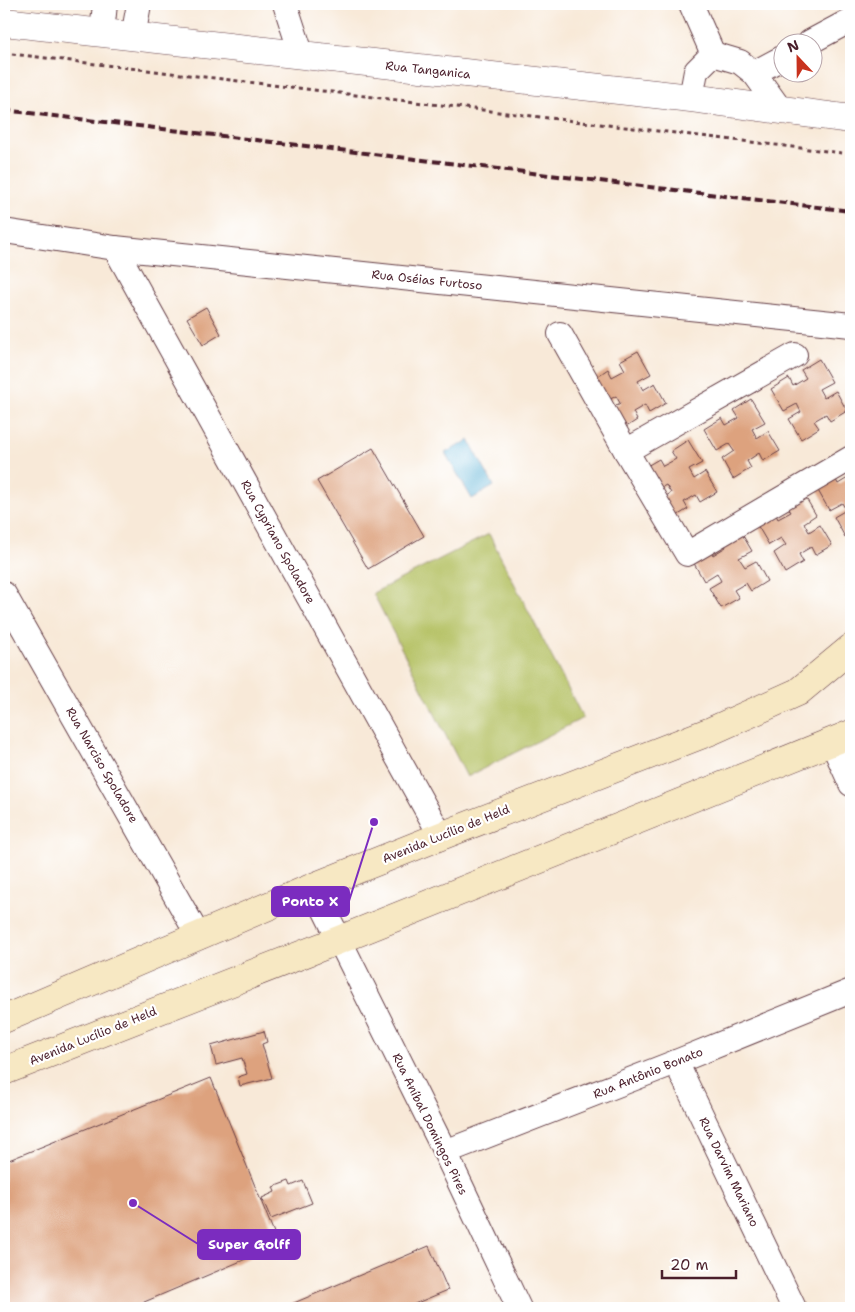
<svg xmlns="http://www.w3.org/2000/svg" width="855" height="1312" viewBox="0 0 855 1312" font-family="'Shantell Sans',sans-serif">
<style>
.pitch{fill:#b3c061;stroke:#7e7046}
.water{fill:#56afd3;stroke:#50677f}
.building{fill:#dda27e}
.lines{fill:none;stroke-linecap:round;stroke-linejoin:round}
.minor-casing{stroke:#643d45;stroke-width:26}
.tertiary-casing{stroke:#643d45;stroke-width:29}
.secondary-casing{stroke:#643d45;stroke-width:29}
.path{stroke:#643d45;stroke-width:3;stroke-dasharray:4 4;stroke-linecap:butt}
.minor{stroke:#fff;stroke-width:24}
.tertiary{stroke:#fff;stroke-width:28}
.secondary{stroke:#f7e8c3;stroke-width:28}
.rail{stroke:#4a1f2b;stroke-width:4;stroke-dasharray:8 4;stroke-linecap:butt}
.labels{text-anchor:middle;dominant-baseline:central;stroke-width:4.5;stroke-linejoin:round;paint-order:stroke}
.street-label{font-size:12px;fill:#4a1f2b;stroke:#fff}
.leader{fill:none;stroke:#7b2cbf;stroke-width:2}
.callout-dot{fill:#7b2cbf;stroke:#fff;stroke-width:2}
.callout{fill:#7b2cbf;stroke:#7b2cbf;stroke-width:2}
.callout-label{font-size:14px;text-anchor:middle;font-weight:bold;fill:#fff}
</style>
<rect width="100%" height="100%" fill="#fff"/>
<filter id="ink" filterUnits="userSpaceOnUse"><feTurbulence type="fractalNoise" baseFrequency=".02" numOctaves="2"/><feDisplacementMap in="SourceGraphic" scale="10" xChannelSelector="R" yChannelSelector="G"/><feConvolveMatrix kernelMatrix="1 2 1 2 8 2 1 2 1" color-interpolation-filters="sRGB"/></filter>
<filter id="wash" filterUnits="userSpaceOnUse"><feTurbulence type="fractalNoise" baseFrequency=".0096" numOctaves="4" result="noise"/><feDisplacementMap in="SourceGraphic" scale="20" xChannelSelector="R" yChannelSelector="G"/><feGaussianBlur stdDeviation="1.12" result="paint"/><feColorMatrix in="noise" values="0 0 0 0 0 0 0 0 0 0 0 0 0 0 0 0 0 1.4 0 .05"/><feComposite in="paint" operator="in"/></filter>
<g filter="url(#wash)">
<rect width="100%" height="100%" fill="#f8e9d8"/>
<polygon class="pitch" points="489,534 583,718 467,777 373,593"/>
<polygon class="water" points="469,440 494,486 472,499 445,453"/>
<g id="blocks">
<g class="building">
<polygon points="206,307 221,334 203,345 187,318"/>
<polygon points="638,351 651,374 638,381 643,390 655,383 666,403 649,413 645,405 633,412 637,420 620,431 608,411 620,403 616,396 603,403 590,381 608,369 612,377 625,370 620,361"/>
<polygon points="819,359 832,382 819,389 824,398 836,391 847,411 830,421 826,414 814,421 819,428 801,439 789,419 801,412 797,404 784,411 771,389 789,378 793,386 806,378 801,370"/>
<polygon points="751,399 765,422 752,429 757,438 768,431 780,451 763,461 759,453 747,461 751,468 733,479 722,459 734,451 729,444 717,451 704,429 722,418 726,425 739,418 734,410"/>
<polygon points="688,440 702,463 689,470 694,479 705,472 717,492 700,502 696,495 684,502 688,509 670,520 659,500 671,493 666,485 653,492 640,470 659,459 663,466 676,459 671,451"/>
<polygon points="373,448 424,536 368,569 317,481"/>
<polygon points="851,465 851,534 845,537 834,517 846,510 842,503 829,510 816,487 834,476 838,484 851,476 846,468"/>
<polygon points="803,493 816,515 804,523 809,532 820,525 832,545 815,555 811,547 799,554 803,562 785,573 774,553 786,545 781,538 769,545 756,523 774,511 778,519 791,512 786,504"/>
<polygon points="739,529 752,551 739,558 745,567 756,561 767,581 751,591 746,583 734,590 739,598 721,608 709,588 721,581 717,573 704,581 691,558 709,547 713,555 726,547 721,539"/>
<polygon points="264,1031 267,1042 262,1044 272,1078 240,1086 238,1077 247,1074 242,1058 216,1065 211,1046"/>
<polygon points="211,1078 279,1245 130,1308 4,1308 4,1162"/>
<polygon points="289,1181 291,1186 303,1181 312,1203 271,1219 262,1198 275,1192 273,1187"/>
<polygon points="429,1246 448,1290 405,1308 282,1308"/>
</g>
</g>
</g>
<g filter="url(#ink)">
<use href="#blocks" fill-opacity="0" stroke="#643d45" stroke-width="1"/>
<g class="lines">
<g class="minor-casing">
<g id="minor">
<polyline points="285,4 302,56"/>
<polyline points="691,4 713,54"/>
<polyline points="102,33 105,4"/>
<polyline points="133,37 139,4"/>
<polyline points="810,42 851,20"/>
<polyline points="754,73 782,58"/>
<polyline points="691,98 696,71 713,54 740,62 754,73 780,109"/>
<polyline points="4,231 115,248 851,325"/>
<polyline points="115,248 441,836"/>
<polyline points="560,334 626,451 687,554 851,458"/>
<polyline points="626,451 795,355"/>
<polyline points="4,594 199,937"/>
<polyline points="832,742 851,784"/>
<polyline points="313,887 445,1152 519,1308"/>
<polyline points="676,1062 794,1308"/>
<polyline points="445,1152 676,1062 851,991"/>
</g>
</g>
<g class="tertiary-casing">
<polyline id="tertiary" points="4,22 691,98 851,119"/>
</g>
<g class="secondary-casing">
<g id="secondary">
<polyline points="4,1019 313,887 441,836 711,731 798,692 851,648"/>
<polyline points="4,1071 339,940 851,734"/>
</g>
</g>
<polyline class="path" points="4,53 851,154"/>
<use href="#minor" class="minor"/>
<use href="#tertiary" class="tertiary"/>
<use href="#secondary" class="secondary"/>
<polyline class="rail" points="4,110 851,211"/>
</g>
</g>
<g class="labels">
<g class="street-label">
<text transform="translate(428 70) rotate(6)">Rua Tanganica</text>
<text transform="translate(427 280) rotate(6)">Rua Oséias Furtoso</text>
<text transform="translate(278 542) rotate(61)">Rua Cypriano Spoladore</text>
<text transform="translate(102 765) rotate(60)">Rua Narciso Spoladore</text>
<text transform="translate(446 834) rotate(-22)">Avenida Lucílio de Held</text>
<text transform="translate(93 1036) rotate(-22)">Avenida Lucílio de Held</text>
<text transform="translate(648 1073) rotate(-22)">Rua Antônio Bonato</text>
<text transform="translate(430 1124) rotate(64)">Rua Aníbal Domingos Pires</text>
<text transform="translate(729 1172) rotate(64)">Rua Darvim Mariano</text>
</g>
</g>
<path class="leader" d="M374 822L349 901M133 1203L198 1244"/>
<g class="callout-dot">
<circle cx="374" cy="822" r="5"/>
<circle cx="133" cy="1203" r="5"/>
</g>
<g class="callout">
<rect x="272" y="887" width="77" height="29" rx="5"/>
<rect x="198" y="1230" width="102" height="29" rx="5"/>
</g>
<g class="callout-label">
<text x="310" y="906">Ponto X</text>
<text x="249" y="1249">Super Golff</text>
</g>
<rect width="855" height="1312" fill="none" stroke="#fff" stroke-width="20"/>
<g transform="translate(798 58) rotate(338)"><circle r="24" fill="#ffffff" stroke="#b7a5aa"/>
<path d="M0-4L9 19L0 12L-9 19Z" fill="#c8321e"/>
<text y="-8" font-size="14" font-weight="bold" text-anchor="middle" fill="#4a1f2b">N</text>
</g>
<path d="M662 1270v8h74v-8" fill="none" stroke="#4a1f2b" stroke-width="2.5"/>
<text x="670" y="1270" font-size="15" fill="#4a1f2b" stroke="#ffffff" stroke-width="4" paint-order="stroke">20 m</text>
</svg>
